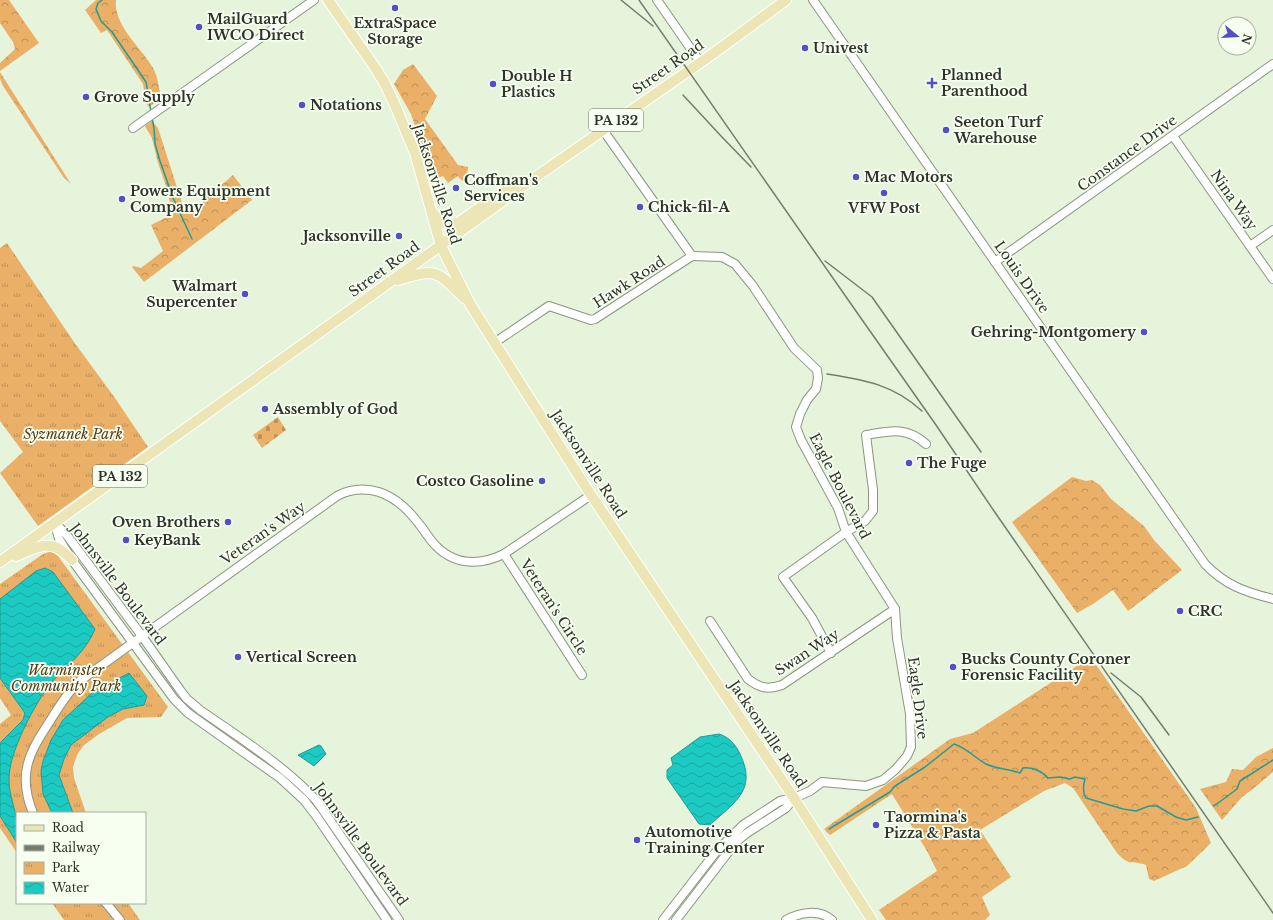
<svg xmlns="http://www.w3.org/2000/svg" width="1273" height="920" viewBox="0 0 1273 920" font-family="'Libre Baskerville',serif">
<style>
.forest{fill:url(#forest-crowns)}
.cemetery{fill:url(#cemetery-stones)}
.park{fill:url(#park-tufts)}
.water{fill:url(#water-waves);stroke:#219d95}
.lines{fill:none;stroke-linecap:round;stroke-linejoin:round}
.stream{stroke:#219d95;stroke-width:1.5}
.minor-casing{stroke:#8a967f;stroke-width:10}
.major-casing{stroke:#fff;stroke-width:12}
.minor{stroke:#fff;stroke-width:8}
.major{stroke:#ece5b5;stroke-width:10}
.rail{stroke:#757d6f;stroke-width:1.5}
.poi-dot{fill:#5350c7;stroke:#f7fff1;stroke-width:1.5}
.labels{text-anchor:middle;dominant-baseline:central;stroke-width:3.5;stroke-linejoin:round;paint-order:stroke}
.shield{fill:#f7fff1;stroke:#6b7166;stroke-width:1}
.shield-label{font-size:13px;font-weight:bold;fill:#2f342b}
.poi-label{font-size:14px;font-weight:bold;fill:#2f342b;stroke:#f7fff1;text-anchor:start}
.street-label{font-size:14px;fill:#2f342b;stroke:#f7fff1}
.park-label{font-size:14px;font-style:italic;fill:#563b17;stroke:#f7fff1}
</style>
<defs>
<pattern id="forest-crowns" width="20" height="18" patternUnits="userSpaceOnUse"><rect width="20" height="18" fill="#ebb068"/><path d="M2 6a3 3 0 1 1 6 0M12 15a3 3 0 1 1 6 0" fill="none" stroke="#bf9056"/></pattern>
<pattern id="cemetery-stones" width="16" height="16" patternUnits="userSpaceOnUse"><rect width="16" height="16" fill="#ebb068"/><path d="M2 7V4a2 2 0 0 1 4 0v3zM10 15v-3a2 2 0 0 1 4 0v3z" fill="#bf9056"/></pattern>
<pattern id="park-tufts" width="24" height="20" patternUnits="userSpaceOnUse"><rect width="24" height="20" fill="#ebb068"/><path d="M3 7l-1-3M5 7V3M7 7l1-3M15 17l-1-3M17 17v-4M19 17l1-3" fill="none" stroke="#bf9056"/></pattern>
<pattern id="water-waves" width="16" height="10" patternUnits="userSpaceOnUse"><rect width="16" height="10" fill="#1bcac2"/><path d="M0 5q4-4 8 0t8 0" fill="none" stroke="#18a59e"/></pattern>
</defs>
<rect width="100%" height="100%" fill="#e7f4dc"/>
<g class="forest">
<polygon points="0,0 9,0 39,43 0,71 0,63 15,49 13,42 0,23"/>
<path d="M96,0H116C113,25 141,47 153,68C158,76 159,89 161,98L149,107L146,103L143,84L107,30L101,33L85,10Z"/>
<polygon points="413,64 437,96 425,119 458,165 468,167 467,178 462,181 458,176 448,183 443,176 433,180 411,114 394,84 403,70"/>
<polygon points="0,72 71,184 64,178 3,86 0,79"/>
<polygon points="152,121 158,128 182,203 189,210 200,204 233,175 252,200 144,282 132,267 134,266 141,268 163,251 151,225 173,214 165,183 158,163 152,138 145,126"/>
<polygon points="1072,477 1086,481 1092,480 1100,485 1111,499 1144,526 1154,540 1182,570 1128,611 1113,590 1093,604 1077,613 1012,522"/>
<path d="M1086,660L1097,666L1196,808L1211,843L1187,866L1154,881L1149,879L1146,865C1130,859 1131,868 1117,853L1073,788L1065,783L1044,791L980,830L1011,877L982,897L990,915L985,920H886L879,910L937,871L927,851L892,794L830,835L824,829L950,739L973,733Z"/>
<polygon points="1273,748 1273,772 1253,789 1242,797 1222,820 1200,789 1226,782 1232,769 1243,770 1256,757"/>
</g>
<polygon class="cemetery" points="278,417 286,430 262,448 253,435"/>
<g class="park">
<polygon points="7,243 74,342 115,398 148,447 38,526 0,473 23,452 0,421 0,248"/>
<polygon points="52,551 58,556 168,707 161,717 127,718 99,734 83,746 77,755 73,767 74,778 86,813 17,813 17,853 0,828 0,724 11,715 0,698 0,584 43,554"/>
<polygon points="52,903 128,903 140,920 64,920"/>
</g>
<g class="water">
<path d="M45,568L53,572L95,629C86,652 67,665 51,683C35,703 8,754 9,780C9,794 15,808 17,822C18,829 17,836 17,843L0,816V743L23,720L25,713L0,678V599L36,571Z"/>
<polygon points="129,673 147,696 144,705 123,709 108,717 71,745 64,759 59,775 73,813 52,813 43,794 41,771 43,761 51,740 63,720 93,692"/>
<path d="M719,734C729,737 736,745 740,754C758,791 733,803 710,825L699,824L667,778V770L673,765L671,758L700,737Z"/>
<polygon points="319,745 321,746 326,754 314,766 298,755"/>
</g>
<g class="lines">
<g class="stream">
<polyline points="102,0 98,3 96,9 101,21 112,32 146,82 151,112"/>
<polyline points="152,118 154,128 155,144 160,161 173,198 192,239"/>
<polyline points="1214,806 1237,789 1240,781 1273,760"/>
<path d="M829,829L890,792L895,786L925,767L954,744C967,748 975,758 986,764C997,769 1009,769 1020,773L1023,768C1032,767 1042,771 1048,778L1060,777L1070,779L1075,777L1085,779C1083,786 1082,792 1086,798L1123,809L1136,811L1149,806H1157L1176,817L1186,820L1198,817"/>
</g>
<g class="minor-casing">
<g id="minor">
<polyline points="657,0 700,62"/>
<path d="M813,0L1205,564C1225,585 1245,592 1273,599"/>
<polyline points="133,128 314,0"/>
<polyline points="603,130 692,256"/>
<polyline points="1173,136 1273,279"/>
<polyline points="1250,246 1273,230"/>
<polyline points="995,262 1273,64"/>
<polyline points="494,343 549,306 591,320 595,319 692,256"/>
<path d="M55,523L66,534L142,636L180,690L187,699L200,710C240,738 282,764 316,800L399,920"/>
<polyline points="55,524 59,539 72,560 174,699 188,713 280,778 304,800 317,817 387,920"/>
<polyline points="504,554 582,675"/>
<path d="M710,621L748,679C760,688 767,690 782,685L895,609"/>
<path d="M831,653L812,618L783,577L846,532L865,521L873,511V490L866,435C890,431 906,426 926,444"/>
<path d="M33,813C17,774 29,753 50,721C58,708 66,695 77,683L337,496C350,489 365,488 379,492C399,499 411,513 423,529C427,535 431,541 436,546C456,566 481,565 504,554L591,495"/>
<polyline points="106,903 120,920"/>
<polyline points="663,920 715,853 743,825 780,801 794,798 810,791 822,782 866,786 883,780 896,769 907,756 911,747 910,714 897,638 895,609 846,532 838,508 801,440 796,427 800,414 807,400 816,389 818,378 817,370 794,348 753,286 735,264 722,257 692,256"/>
<polyline points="676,920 736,842 747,833 786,808 794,798"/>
<path d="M786,920C800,912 819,909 832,920"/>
</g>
</g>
<g class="major-casing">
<g id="major">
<polyline points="328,0 374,66 384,82 394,103 415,153 441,246 470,304 589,492 794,798 872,920"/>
<polyline points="432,212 441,222 447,224 458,223 509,187 525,182"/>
<path d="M398,280C437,268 436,270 464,298"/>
<path d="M16,556C29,550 46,541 59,549C64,552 68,556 72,560"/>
<polyline points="0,562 533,179 714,53 786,0"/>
</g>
</g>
<use href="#minor" class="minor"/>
<use href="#major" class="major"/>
<g class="rail">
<polyline points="621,0 653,26"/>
<polyline points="639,0 858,314 936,425 994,511 1273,913"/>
<polyline points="683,95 721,136 751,167"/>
<polyline points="825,261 872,297 981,452"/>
<path d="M827,374C864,380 893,384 922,411"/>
<polyline points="1111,673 1141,697 1169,735"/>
</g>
</g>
<g class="poi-dot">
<circle cx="395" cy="8" r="4"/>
<circle cx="199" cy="27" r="4"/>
<circle cx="805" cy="48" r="4"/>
<path d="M930 77h4v4h4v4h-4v4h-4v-4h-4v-4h4z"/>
<circle cx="493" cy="84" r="4"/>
<circle cx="86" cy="97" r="4"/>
<circle cx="302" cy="105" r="4"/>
<circle cx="946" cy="130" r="4"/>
<circle cx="856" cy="177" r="4"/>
<circle cx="456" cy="188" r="4"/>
<circle cx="884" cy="193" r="4"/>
<circle cx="122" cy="199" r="4"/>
<circle cx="640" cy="207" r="4"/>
<circle cx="399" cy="236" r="4"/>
<circle cx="245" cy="294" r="4"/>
<circle cx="1144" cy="332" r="4"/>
<circle cx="265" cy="409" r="4"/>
<circle cx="909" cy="463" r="4"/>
<circle cx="542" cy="481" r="4"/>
<circle cx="228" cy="522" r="4"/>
<circle cx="126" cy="540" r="4"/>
<circle cx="1180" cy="611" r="4"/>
<circle cx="238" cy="657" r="4"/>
<circle cx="953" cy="667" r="4"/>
<circle cx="876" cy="825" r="4"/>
<circle cx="637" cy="840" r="4"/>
</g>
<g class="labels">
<g class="shield">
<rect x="589" y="109" width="54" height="22" rx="3"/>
<rect x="93" y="465" width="54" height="22" rx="3"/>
</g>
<g class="shield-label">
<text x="616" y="120">PA 132</text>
<text x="120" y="476">PA 132</text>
</g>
<g class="poi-label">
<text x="207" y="19">MailGuard<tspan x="207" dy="16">IWCO Direct</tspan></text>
<text x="395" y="23" text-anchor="middle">ExtraSpace<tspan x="395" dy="16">Storage</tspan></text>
<text x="813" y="48">Univest</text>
<text x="941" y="75">Planned<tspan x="941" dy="16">Parenthood</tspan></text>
<text x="501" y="76">Double H<tspan x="501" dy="16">Plastics</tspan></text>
<text x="94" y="97">Grove Supply</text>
<text x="310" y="105">Notations</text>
<text x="954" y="122">Seeton Turf<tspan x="954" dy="16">Warehouse</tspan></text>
<text x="864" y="177">Mac Motors</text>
<text x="464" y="180">Coffman's<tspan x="464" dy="16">Services</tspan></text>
<text x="130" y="191">Powers Equipment<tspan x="130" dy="16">Company</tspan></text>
<text x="648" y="207">Chick-fil-A</text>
<text x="884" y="208" text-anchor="middle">VFW Post</text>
<text x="391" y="236" text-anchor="end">Jacksonville</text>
<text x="237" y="286" text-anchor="end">Walmart<tspan x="237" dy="16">Supercenter</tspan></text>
<text x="1136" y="332" text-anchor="end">Gehring-Montgomery</text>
<text x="273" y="409">Assembly of God</text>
<text x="917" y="463">The Fuge</text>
<text x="534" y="481" text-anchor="end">Costco Gasoline</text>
<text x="220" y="522" text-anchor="end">Oven Brothers</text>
<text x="134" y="540">KeyBank</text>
<text x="1188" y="611">CRC</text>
<text x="246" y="657">Vertical Screen</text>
<text x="961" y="659">Bucks County Coroner<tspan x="961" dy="16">Forensic Facility</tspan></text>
<text x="884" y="817">Taormina's<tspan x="884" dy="16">Pizza &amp; Pasta</tspan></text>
<text x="645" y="832">Automotive<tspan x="645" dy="16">Training Center</tspan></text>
</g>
<g class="street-label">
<text transform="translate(668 67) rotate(-35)">Street Road</text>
<text transform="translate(1127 153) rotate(-36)">Constance Drive</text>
<text transform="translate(437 184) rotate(72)">Jacksonville Road</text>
<text transform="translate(1234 200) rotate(55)">Nina Way</text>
<text transform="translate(384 269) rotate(-36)">Street Road</text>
<text transform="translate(1022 277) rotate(55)">Louis Drive</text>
<text transform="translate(629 282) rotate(-33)">Hawk Road</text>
<text transform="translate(589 464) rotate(57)">Jacksonville Road</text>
<text transform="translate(840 486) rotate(63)">Eagle Boulevard</text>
<text transform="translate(263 533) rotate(-35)">Veteran's Way</text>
<text transform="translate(118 584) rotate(53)">Johnsville Boulevard</text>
<text transform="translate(554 607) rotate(57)">Veteran's Circle</text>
<text transform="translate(807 652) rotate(-33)">Swan Way</text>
<text transform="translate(918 698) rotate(83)">Eagle Drive</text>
<text transform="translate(768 734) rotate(56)">Jacksonville Road</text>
<text transform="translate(361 844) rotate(54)">Johnsville Boulevard</text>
</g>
<g class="park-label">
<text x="73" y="434">Syzmanek Park</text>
<text x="66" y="670">Warminster<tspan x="66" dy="16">Community Park</tspan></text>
</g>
</g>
<rect x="16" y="812" width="130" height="92" fill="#f7fff1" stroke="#a7aea2"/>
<rect x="24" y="825" width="20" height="6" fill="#ece5b5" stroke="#a7aea2"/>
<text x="52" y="832" font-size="12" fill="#2f342b">Road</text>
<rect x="24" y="845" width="20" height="6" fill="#757d6f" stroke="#a7aea2"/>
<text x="52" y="852" font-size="12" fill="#2f342b">Railway</text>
<rect x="24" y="862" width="20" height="12" fill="url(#park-tufts)" stroke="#a7aea2"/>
<text x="52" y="872" font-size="12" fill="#2f342b">Park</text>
<rect x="24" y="882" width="20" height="12" fill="url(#water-waves)" stroke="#a7aea2"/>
<text x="52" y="892" font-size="12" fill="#2f342b">Water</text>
<g transform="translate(1237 36) rotate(108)"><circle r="19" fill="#f7fff1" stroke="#a7aea2"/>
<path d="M0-3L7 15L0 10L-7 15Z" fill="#5350c7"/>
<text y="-6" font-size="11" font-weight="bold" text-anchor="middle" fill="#2f342b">N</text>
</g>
</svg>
